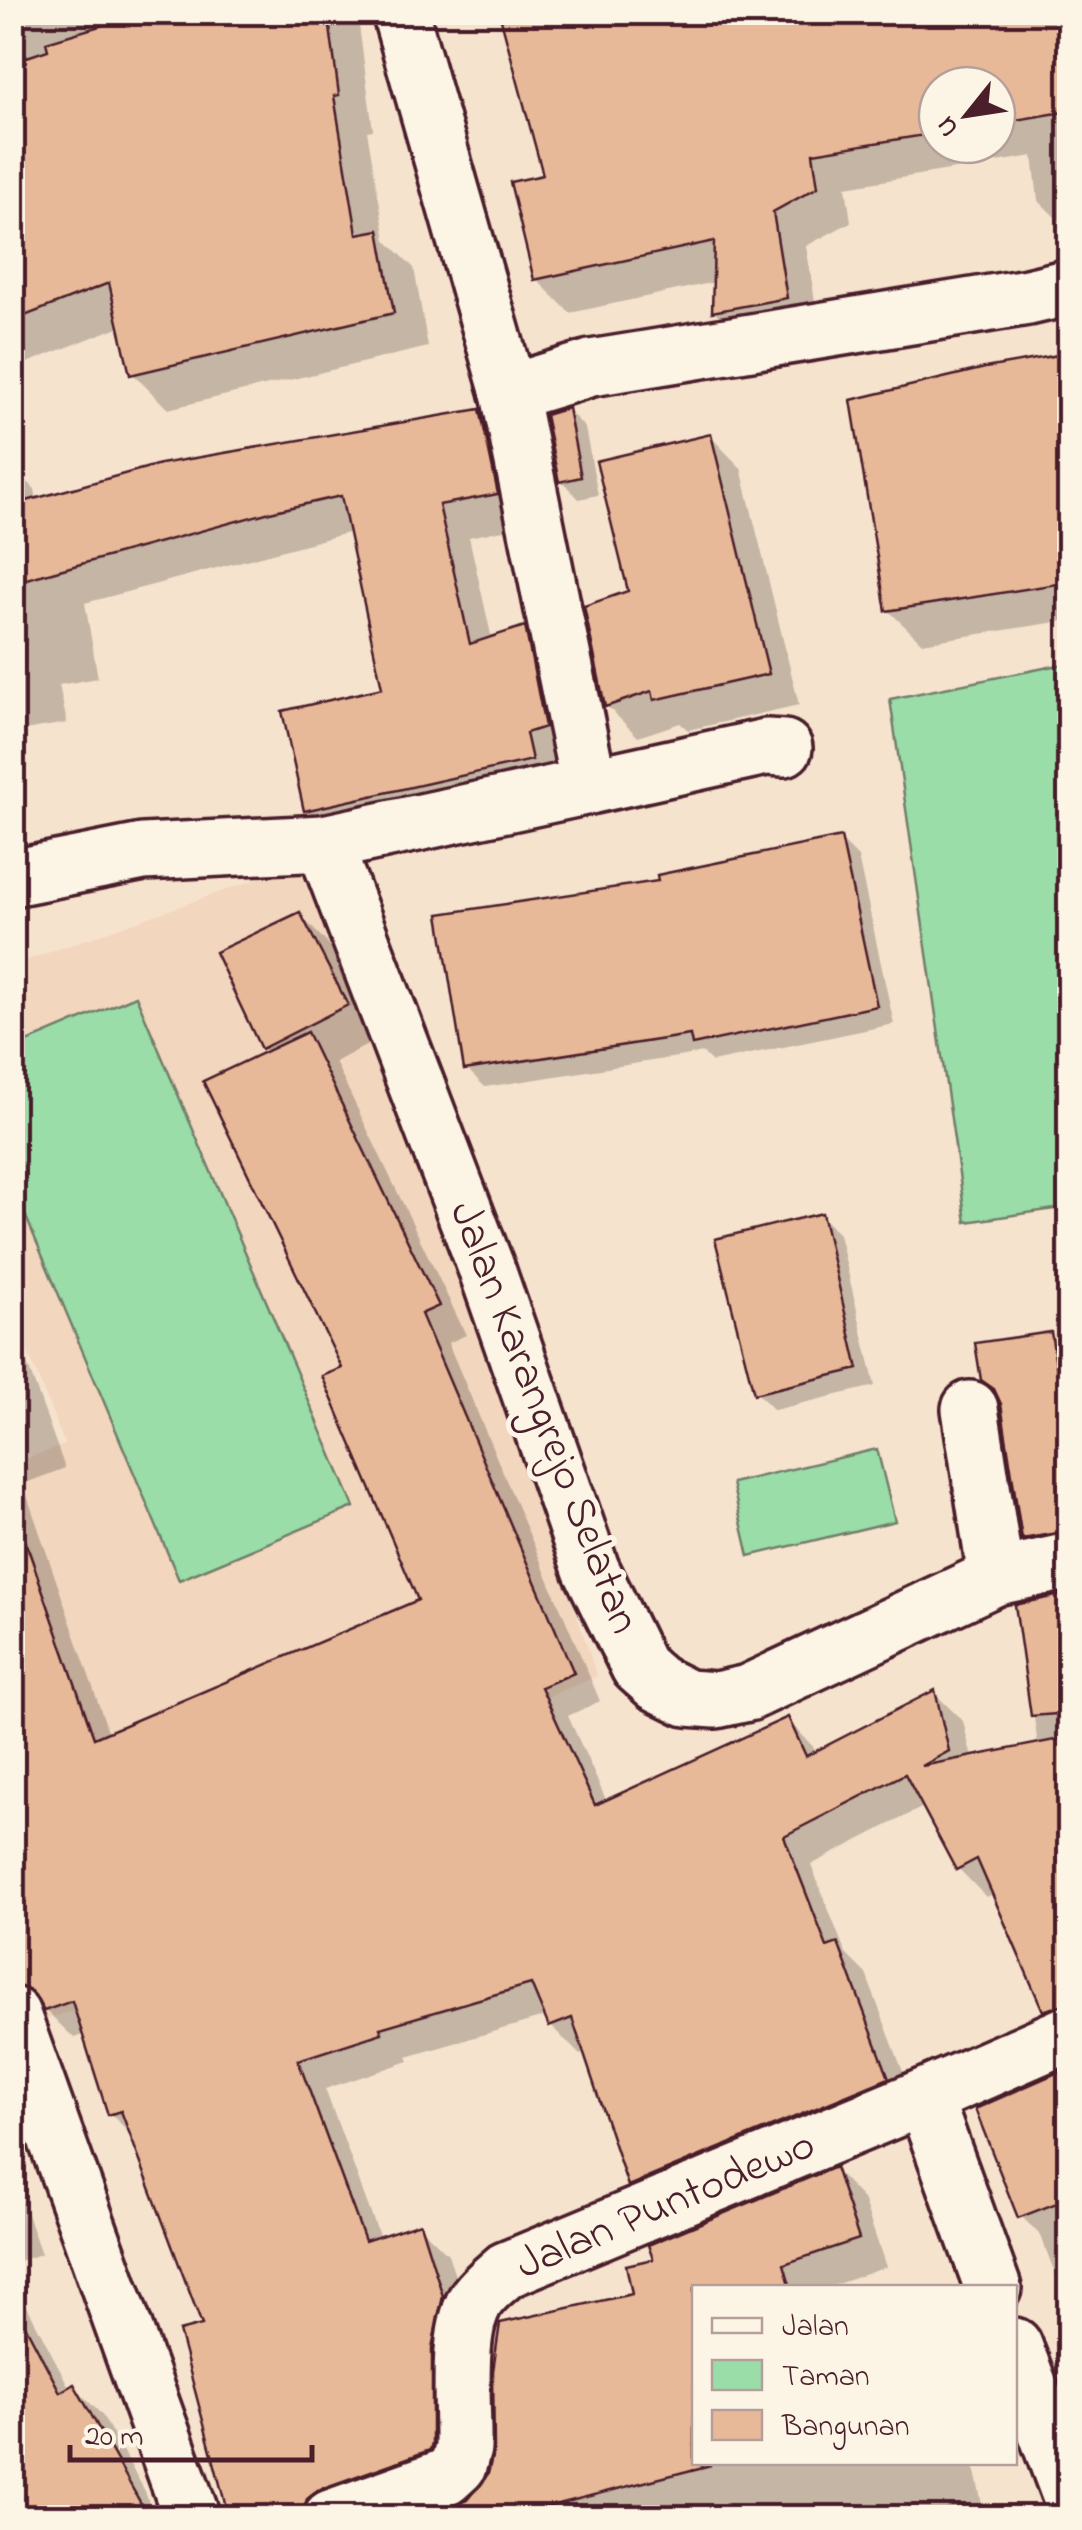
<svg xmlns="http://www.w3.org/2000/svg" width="1082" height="2530" viewBox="0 0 1082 2530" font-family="'Indie Flower',sans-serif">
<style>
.built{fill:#f2d6be}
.green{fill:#9adda8;stroke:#727e6a;stroke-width:2.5}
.shadow{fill:#0003;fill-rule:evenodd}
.building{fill:#e8b999;stroke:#4a1f2b;stroke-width:2.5}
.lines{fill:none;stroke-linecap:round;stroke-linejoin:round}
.street-casing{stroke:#4a1f2b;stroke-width:62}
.street{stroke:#fcf5e5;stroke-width:55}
.labels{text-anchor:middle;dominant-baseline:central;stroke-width:10;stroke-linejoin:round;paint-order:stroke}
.street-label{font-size:45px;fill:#4a1f2b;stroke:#fcf5e5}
</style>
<rect width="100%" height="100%" fill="#f6e3ce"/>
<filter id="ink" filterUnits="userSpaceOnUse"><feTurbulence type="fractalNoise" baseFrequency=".01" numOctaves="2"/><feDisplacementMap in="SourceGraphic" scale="20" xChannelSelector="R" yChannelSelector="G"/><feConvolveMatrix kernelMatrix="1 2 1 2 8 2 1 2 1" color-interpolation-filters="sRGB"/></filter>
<g filter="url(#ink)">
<polygon class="built" points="308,861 466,1276 597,1676 456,1736 177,1974 35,2024 13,1964 13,1463 65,1445 13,1315 13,965"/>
<g class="green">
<polygon points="1069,663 1069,1207 966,1222 890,699"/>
<polygon points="136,996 354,1507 179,1580 13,1186 13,1048"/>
<polygon points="877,1449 895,1521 749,1556 732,1483"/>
</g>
<g class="shadow">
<polygon points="12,12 352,12 358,18 373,130 367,131 386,240 414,268 428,347 168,409 132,373 121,326 12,369"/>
<path d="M1070,12V232L1038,200L1033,156L846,187L851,222L806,246L820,332L749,345L714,311L715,282L570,313L536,279L546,177ZM937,85H997V145H937Z"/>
<polygon points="1070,350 1070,620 922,643 888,610 854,402"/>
<polygon points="568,410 585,428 598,495 579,499 561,480"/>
<polygon points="480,412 512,444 528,525 469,537 492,639 524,629 556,661 576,759 338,841 306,810 385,690 351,532 85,603 98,678 59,685 67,723 12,732 12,467 35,489 37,501"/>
<polygon points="710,436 741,468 799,705 688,730 680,723 638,737 607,706"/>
<polygon points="12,734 20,770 12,771"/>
<polygon points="840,839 858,857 894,1024 712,1062 703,1053 485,1087 467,1069 661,883"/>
<polygon points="300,915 333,949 379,1039 335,1062 466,1335 448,1343 600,1701 568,1716 607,1802 788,1720 818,1752 934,1693 963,1721 972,1758 1038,1746 1024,1647 1070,1596 1070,2033 1046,2009 995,1893 986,1897 958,1868 925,1806 811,1865 846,1954 866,1974 916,2106 659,2213 631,2184 586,2052 580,2055 551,2026 547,2016 407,2057 409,2061 325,2089 380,2238 419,2226 448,2254 471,2327 458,2477 348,2518 268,2518 205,2326 134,2137 110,2113 85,2034 74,2038 47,2012 32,2013 12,2032 12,1322 65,1468 23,1484 109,1734 422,1601 346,1369 268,1053 263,1048"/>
<polygon points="821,1216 839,1234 875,1386 774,1410 756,1392"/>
<polygon points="1050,1334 1070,1354 1070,1563 1053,1567 1024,1538 1003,1404 983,1379"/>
<polygon points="1070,2070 1070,2314 1041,2236 1021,2216"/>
<polygon points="835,2170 863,2199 886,2267 826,2288 694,2288 694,2462 973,2462 985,2518 433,2518 458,2509 482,2490 635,2295 656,2261"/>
<polygon points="12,2171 41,2254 12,2263"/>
<polygon points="12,2277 70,2389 74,2387 102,2415 145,2491 154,2518 12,2518"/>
</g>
<g class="building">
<polygon points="147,12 328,12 339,95 334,96 357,234 379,230 394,313 130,375 109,283 12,321 12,62 48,50 46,42"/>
<polygon points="499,12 1070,12 1070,111 997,123 997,85 937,85 937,133 813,153 818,187 773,212 787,298 712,312 714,241 534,280 510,182 543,175"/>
<polygon points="1070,353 1070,582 886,611 851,400 985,368"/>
<polygon points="568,408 581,477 559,482 545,415"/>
<polygon points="480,409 498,494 439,505 470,644 525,626 545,727 526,733 532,760 304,811 282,711 382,688 341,496 270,512 12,583 12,505 160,464"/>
<polygon points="711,434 769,674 654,700 652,691 605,707 584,606 628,591 596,461"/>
<polygon points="841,837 877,1006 692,1045 690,1035 464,1070 439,914 658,881 657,875"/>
<polygon points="300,912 348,1005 261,1049 215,952"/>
<polygon points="307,1032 439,1306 421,1314 574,1673 541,1687 595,1805 788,1717 806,1756 935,1690 949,1751 922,1766 1070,1737 1070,2002 1043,2011 977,1859 956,1870 905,1774 784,1836 827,1947 838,1943 889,2078 628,2186 572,2018 549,2027 531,1984 380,2028 382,2033 298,2060 365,2241 420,2223 443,2296 432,2348 432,2444 430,2450 320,2489 307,2499 301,2518 229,2518 179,2331 202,2325 121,2111 108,2115 72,2001 44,2011 31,1991 12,1985 12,1536 23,1534 94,1738 418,1600 322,1376 342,1368 203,1081"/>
<polygon points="822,1213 858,1369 754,1394 715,1239"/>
<polygon points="1051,1332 1070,1454 1070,1531 1022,1539 1001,1404 994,1389 981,1380 975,1343"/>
<polygon points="1070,1593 1070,1713 1031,1716 1015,1605"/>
<polygon points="1070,2067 1070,2198 1018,2218 975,2109"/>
<polygon points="835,2167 859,2239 784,2264 791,2288 694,2288 694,2462 711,2465 504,2518 425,2518 467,2500 488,2474 494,2448 493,2371 500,2323 632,2294 626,2265 653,2259 648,2245"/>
<polygon points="12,2300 60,2392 74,2384 149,2518 12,2518"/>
</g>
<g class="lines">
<g class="street-casing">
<g id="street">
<polyline points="400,12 509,393 591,368 1028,297 1070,287"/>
<polyline points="589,786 766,747 784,748"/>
<polyline points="324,843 487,1270 591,1569 639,1667 657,1683 687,1698 716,1700 748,1693 996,1577 1070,1561"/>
<polyline points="12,878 143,852 324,843 589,786 509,393"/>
<polyline points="970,1409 996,1577"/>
<polyline points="12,2015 192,2518"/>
<polyline points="924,2097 993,2288"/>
<polyline points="1014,2346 1070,2495"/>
<path d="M331,2518L446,2477L458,2466L463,2448C464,2408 455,2331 477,2298C485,2287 496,2279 506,2270L924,2097L1070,2033"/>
</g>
</g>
<use href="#street" class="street"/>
</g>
</g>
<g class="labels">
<g class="street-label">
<text transform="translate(543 1418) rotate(69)">Jalan Karangrejo Selatan</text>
<text transform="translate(666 2206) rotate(-23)">Jalan Puntodewo</text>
</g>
</g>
<rect width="1082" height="2530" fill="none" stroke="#fcf5e5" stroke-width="50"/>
<rect x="25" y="25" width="1032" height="2480" fill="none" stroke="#4a1f2b" stroke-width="4" filter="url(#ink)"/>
<rect x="692" y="2285" width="325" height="180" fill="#fcf5e5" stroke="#b59f9b" stroke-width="2.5"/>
<rect x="712" y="2318" width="50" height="15" fill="#fcf5e5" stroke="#b59f9b" stroke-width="2.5"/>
<text x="782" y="2335" font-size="30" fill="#4a1f2b">Jalan</text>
<rect x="712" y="2360" width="50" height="30" fill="#9adda8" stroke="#b59f9b" stroke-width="2.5"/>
<text x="782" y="2385" font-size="30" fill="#4a1f2b">Taman</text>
<rect x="712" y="2410" width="50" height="30" fill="#e8b999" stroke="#b59f9b" stroke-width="2.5"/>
<text x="782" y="2435" font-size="30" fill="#4a1f2b">Bangunan</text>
<g transform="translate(967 115) rotate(240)"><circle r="48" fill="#fcf5e5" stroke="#b59f9b" stroke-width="2.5"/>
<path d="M0-8L18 38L0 25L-18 38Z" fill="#4a1f2b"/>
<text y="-15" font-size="28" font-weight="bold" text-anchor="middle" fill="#4a1f2b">U</text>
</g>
<path d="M70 2445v15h242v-15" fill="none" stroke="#4a1f2b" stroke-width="5"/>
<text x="85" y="2445" font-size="30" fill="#4a1f2b" stroke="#fcf5e5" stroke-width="8" paint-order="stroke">20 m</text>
</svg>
